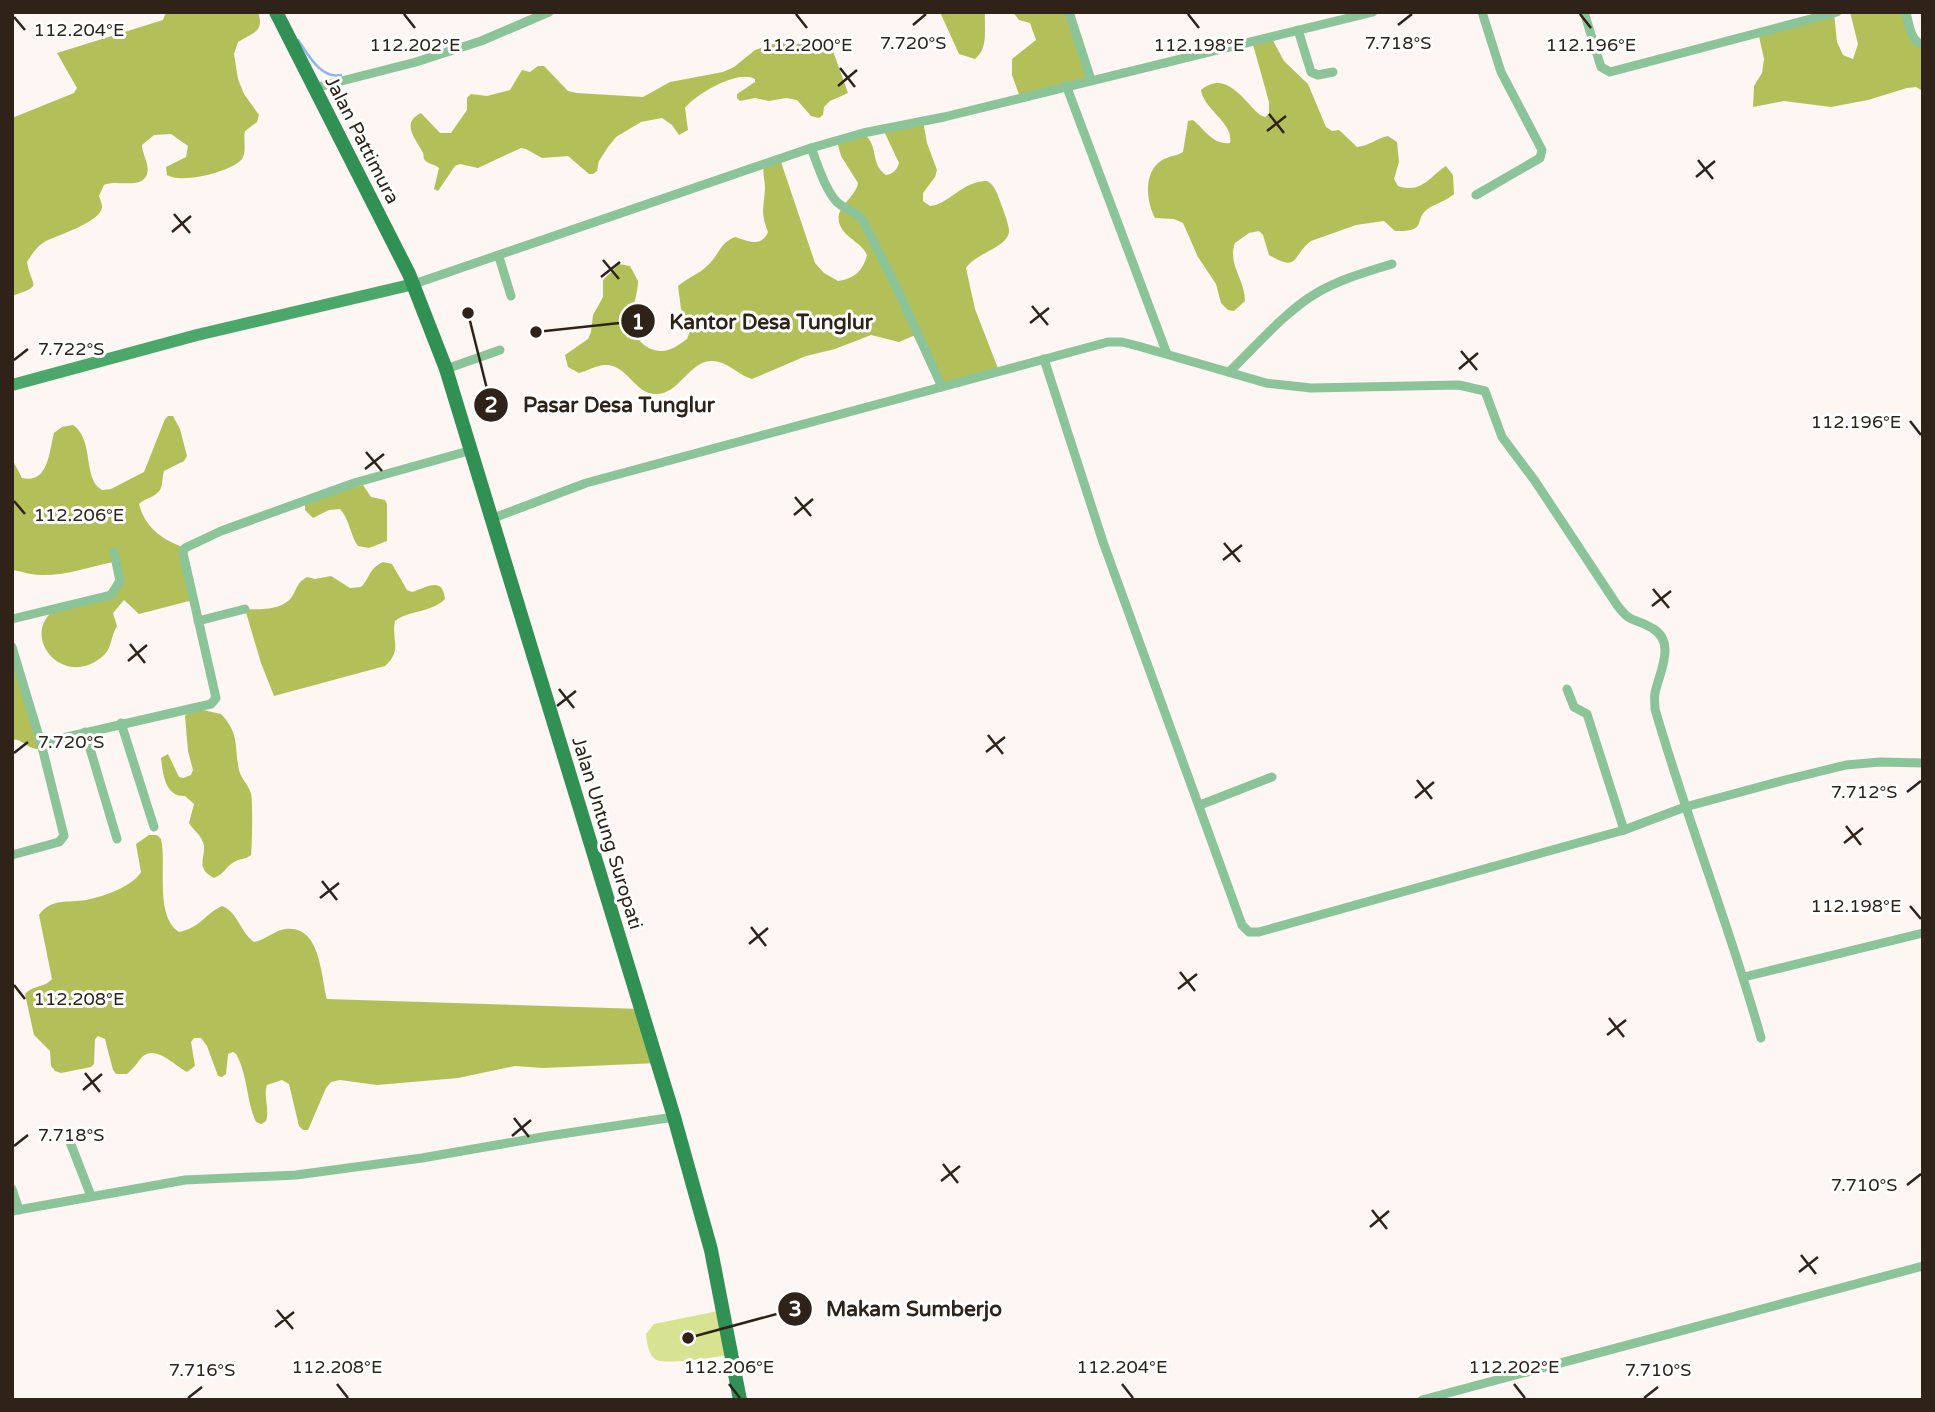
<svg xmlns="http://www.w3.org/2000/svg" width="1935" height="1412" viewBox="0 0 1935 1412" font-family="'Varela Round',sans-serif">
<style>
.green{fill:#d8e391}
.forest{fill:#b3c059}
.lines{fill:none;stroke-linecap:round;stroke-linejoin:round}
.stream{stroke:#8cb7f6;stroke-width:2.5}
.street{stroke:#8bc499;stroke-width:9}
.secondary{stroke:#4ca86a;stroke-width:12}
.primary{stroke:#319053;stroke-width:14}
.ticks{fill:none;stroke:#2e2219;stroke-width:2.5}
.labels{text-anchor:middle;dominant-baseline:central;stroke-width:6;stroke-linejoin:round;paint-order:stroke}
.street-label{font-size:19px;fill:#2e2219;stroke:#fff}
.ticks-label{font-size:18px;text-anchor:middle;fill:#2e2219;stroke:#fff;stroke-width:6;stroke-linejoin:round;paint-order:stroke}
.leader{fill:none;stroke:#2e2219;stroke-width:2.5}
.callout-dot{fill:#2e2219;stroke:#fff;stroke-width:2.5}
.mark-label{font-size:21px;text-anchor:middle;font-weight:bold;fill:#fff}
.callout-label{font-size:21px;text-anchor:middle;font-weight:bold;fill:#2e2219;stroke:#fff;stroke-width:6;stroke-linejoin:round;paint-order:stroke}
</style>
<rect width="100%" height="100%" fill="#fdf6f2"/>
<path class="green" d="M723,1310L732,1354C719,1357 664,1366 655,1359C648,1354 647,1342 646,1334L654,1324Z"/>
<g class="forest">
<path d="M166,12H258C265,32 252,33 238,42L234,54L238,79L244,94L259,115L257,122L245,131C243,139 247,152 242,159C231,172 182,184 167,175L166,167L186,157L188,146L171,134L154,135L142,145C142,154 150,165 147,174C142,190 116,179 104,185L99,196C100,199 102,204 102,207C101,222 58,235 46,241C37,246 32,254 27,262C31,287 45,285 12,296V118L74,93L77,88L57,53L163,20Z"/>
<path d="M940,12H985C984,28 989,48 975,59L959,54Z"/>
<polygon points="1013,12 1069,12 1091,80 1020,97 1012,75 1012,59 1036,40 1030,23 1019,20"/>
<polygon points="1850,12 1906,12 1913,39 1923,45 1923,91 1916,87 1907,88 1868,100 1831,107 1784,101 1753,107 1754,86 1762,73 1764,59 1758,32 1834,13 1837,42 1843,55 1853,59 1858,44"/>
<path d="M1271,37L1284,61L1308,84L1326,127L1332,131L1339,130L1357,147C1369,146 1377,138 1388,136L1397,142L1399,162L1394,179L1398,186C1422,194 1430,176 1446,166L1453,175L1454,194C1446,201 1437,203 1429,208C1412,219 1430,232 1395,231L1384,221L1356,225L1311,241C1291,256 1300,273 1269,255L1263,235L1259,231L1249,233L1235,243C1227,264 1245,279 1245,301L1234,311L1228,310L1221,303L1216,284L1198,257L1183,223L1174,219L1155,218C1146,201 1143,172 1162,160C1169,156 1177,156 1183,152L1188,121L1193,120C1205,130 1213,145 1230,143C1234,123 1204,110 1201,90C1226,69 1243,100 1260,115L1265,117L1269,114V102L1252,41Z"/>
<path d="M779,42L824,46L833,51L848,93L830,101L824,107L823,115L819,118L811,116L797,100L786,98L769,101L755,98L740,101L737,98V94L755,82V79C738,69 696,94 685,108L688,130L679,135L672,125L662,118L641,122L616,137L608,147L599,161L597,171L593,174H589L568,156L542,158L526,149L521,148L478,168L460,164L455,166L438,191L434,189L439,168C435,164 427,164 424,159C423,157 424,155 423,153C416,139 400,123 421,113L440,133H451L467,110V98L471,94L487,96L510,90L522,70L530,72L538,66H544L568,91L577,93L643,97L670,82L723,72L734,67L755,50Z"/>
<path d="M923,121L927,143L937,170L935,177L923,193V201L930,206C948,205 962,181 987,181C995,185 998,195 1001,204C1004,212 1008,222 1009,230C1010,247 975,253 966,268L975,309L999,371L942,387L919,336H913L899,342L871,335L835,349L806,356L752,379C740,376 731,365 719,362C690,354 682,395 655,394C635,394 627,364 605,365C597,365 587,371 579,373L568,367L565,355L588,339L591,332L593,315L603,297V280L619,264L630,266L638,281C638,294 632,306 632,319C632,338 648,355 668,350C675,348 681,343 687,339L690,331L681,309L678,286C687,278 699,274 707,266C719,256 719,243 735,237C748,241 761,248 768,232C760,212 764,208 765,188C765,180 762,173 764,165L780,159L815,263L824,273L838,281C854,279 863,271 867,255C861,241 843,238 839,222C835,207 856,197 858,183L841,156L837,141L863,133C880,146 869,163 886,175C893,174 897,170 899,163L883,129Z"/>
<path d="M168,416H173L180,429L187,456L184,461L164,471C162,477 163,486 160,490C156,497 145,498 139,504C145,528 163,540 185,548L193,600L139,614L124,600L113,613L117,626C111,635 112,648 104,655C65,691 22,639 51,613L111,595L117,588L113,562C88,567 66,576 40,575C30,575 22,571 12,570V459L22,478C49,484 49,451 54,433L62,427L73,425C95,440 82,479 102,490L111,489L144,472L165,419Z"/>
<path d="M363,485L371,497L385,500L387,504V541L369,548L358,546C350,535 350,520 340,509L329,510L313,518L305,510V500Z"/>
<path d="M383,562L392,564L407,590L412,592C425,588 443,575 445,599C431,613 409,610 395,621C391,640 403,650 385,666L274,696L261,663L245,609C260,610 285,610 293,595C298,586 297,583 307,577L315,579L331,576L350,588L361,587C371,577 368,569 383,562Z"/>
<path d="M12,650L42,749C25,750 24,738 12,740Z"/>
<path d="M203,710L221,714C240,734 234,746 239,770C241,779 249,785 251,794C253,800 252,849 251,855C245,860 240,858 234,862C225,867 226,873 214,878C193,867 208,856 203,842C200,834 193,830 189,823L194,804L185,796C165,797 163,774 161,758L168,754L179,777L183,778L191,775L193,770L188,751L185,716L187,713Z"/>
<path d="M149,835H157L161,839C167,864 154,916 179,932C202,927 203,915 222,906C238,912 240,932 254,942C265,940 274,931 285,929C321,924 321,977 327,999L641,1009L658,1063L543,1068L515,1066L458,1078L377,1085L340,1080L331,1082L326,1088L308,1130H303L299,1126L289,1084L282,1080L267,1085C263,1097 270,1109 266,1121L261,1124L256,1122C246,1100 248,1075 236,1054L233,1052L228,1054L226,1074L222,1077L218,1076L207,1046L201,1038H194L191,1042L195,1066L187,1072C176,1067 156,1044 142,1057C137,1063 133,1069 127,1074H116L113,1070L105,1039L98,1036L95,1039L94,1064L91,1067L61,1073L55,1071L51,1066L50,1051L34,1035L25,994C32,985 45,988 52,979L39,915C51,898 68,903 86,900C102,897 132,887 141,872L136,844Z"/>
</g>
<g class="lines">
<path class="stream" d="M298,40C308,54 320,79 341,75"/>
<g class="street">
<polyline points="1069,12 1091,80"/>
<polyline points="1584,12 1601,67 1610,72 1837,12"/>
<path d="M1906,12C1909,24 1910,41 1923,45"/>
<polyline points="1298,30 1311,72 1318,75 1333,72"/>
<polyline points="1066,85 1167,354"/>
<polyline points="314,88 416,62 481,41 549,12"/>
<path d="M811,148C818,165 824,187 836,201C844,210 856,210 863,221L894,282L942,387"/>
<polyline points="1476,195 1540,158 1542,150 1501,72 1482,12"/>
<polyline points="499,257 511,296"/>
<polyline points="414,284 811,148 863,133 944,117 1373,12"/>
<polyline points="1044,359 1103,542 1242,925 1249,932 1259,932 1624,830 1685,807 1781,781 1846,765 1880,762 1923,763"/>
<polyline points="446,369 500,350"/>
<path d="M1229,372C1254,348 1286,311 1315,294C1338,280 1366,272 1392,264"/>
<path d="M491,519L586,483L1108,342H1122L1138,346L1266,383L1311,388L1459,385L1485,391L1502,437L1535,481L1617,605C1632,625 1634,617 1652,628C1677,642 1659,673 1655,693C1654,698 1655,704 1655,709C1687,820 1730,927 1761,1038"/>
<polyline points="12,619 111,595 120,581 114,552"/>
<polyline points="198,621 245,609"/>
<polyline points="12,647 41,743"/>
<polyline points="1567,689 1574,707 1587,714 1624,830"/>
<polyline points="121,723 154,827"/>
<polyline points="85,732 117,839"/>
<polyline points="1200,805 1272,777"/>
<polyline points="12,855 59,842 64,836 41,743 211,704 216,698 183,553 185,548 221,531 354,483 472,450"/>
<polyline points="1744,977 1923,933"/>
<polyline points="70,1142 91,1196"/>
<polyline points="12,1189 19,1210"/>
<polyline points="12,1211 185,1180 296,1175 422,1158 548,1136 674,1117"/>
<polyline points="1422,1400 1923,1266"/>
</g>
<polyline class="secondary" points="12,385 197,335 414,284"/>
<polyline class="primary" points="276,12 409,274 446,369 674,1117 711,1250 740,1400"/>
</g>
<path class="ticks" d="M404,14L415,28M796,14L807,28M1188,14L1199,28M1580,14L1591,28M14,17L25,30M913,25L926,14M1398,25L1412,14M840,68L855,87M838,86L857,70M1269,114L1284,133M1267,131L1286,116M1698,160L1713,179M1696,177L1715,161M174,214L190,233M172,232L191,216M603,260L619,279M601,277L620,262M1032,306L1048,325M1030,323L1049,308M1461,351L1477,370M14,360L28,349M1459,369L1478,353M1910,421L1921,435M366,452L382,471M365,469L384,454M795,497L811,516M14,501L25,514M794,515L813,499M1224,543L1240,562M1223,560L1242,545M1653,589L1669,608M1652,606L1671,591M130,644L145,663M128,661L147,645M559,689L574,708M557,706L576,691M988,735L1003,754M986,752L1005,737M14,753L28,742M1417,780L1432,799M1907,792L1921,781M1415,798L1434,782M1846,826L1861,845M1844,843L1863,828M322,881L337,900M320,898L339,883M1910,906L1921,919M751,927L766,946M749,944L768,928M1180,972L1195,991M14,985L25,999M1178,989L1197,974M1609,1018L1624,1037M1607,1035L1626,1020M85,1073L100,1092M83,1090L102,1074M514,1118L529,1137M512,1136L531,1120M14,1146L28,1135M943,1164L958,1183M941,1181L960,1166M1907,1185L1921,1174M1372,1210L1387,1229M1370,1227L1389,1211M1801,1255L1816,1274M1799,1272L1818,1257M277,1310L293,1329M275,1327L294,1312M337,1384L348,1398M729,1384L740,1398M1122,1384L1133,1398M1514,1384L1525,1398M188,1398L202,1387M1644,1398L1658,1387"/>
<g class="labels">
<g class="street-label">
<text transform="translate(362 140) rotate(63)">Jalan Pattimura</text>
<text transform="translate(607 833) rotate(73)">Jalan Untung Suropati</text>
</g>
</g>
<g class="ticks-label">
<text x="79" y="36">112.204°E</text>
<text x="913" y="49">7.720°S</text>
<text x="1398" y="49">7.718°S</text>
<text x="415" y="51">112.202°E</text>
<text x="1199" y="51">112.198°E</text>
<text x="1591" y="51">112.196°E</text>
<text x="807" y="51">112.200°E</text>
<text x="71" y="355">7.722°S</text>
<text x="1856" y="428">112.196°E</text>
<text x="79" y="521">112.206°E</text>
<text x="71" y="748">7.720°S</text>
<text x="1864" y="798">7.712°S</text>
<text x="1856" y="912">112.198°E</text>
<text x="79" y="1005">112.208°E</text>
<text x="71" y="1141">7.718°S</text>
<text x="1864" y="1191">7.710°S</text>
<text x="337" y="1373">112.208°E</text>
<text x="729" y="1373">112.206°E</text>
<text x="1122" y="1373">112.204°E</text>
<text x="1514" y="1373">112.202°E</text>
<text x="202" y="1376">7.716°S</text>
<text x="1658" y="1376">7.710°S</text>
</g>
<path class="leader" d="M536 332L638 321M468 313L491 405M688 1338L795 1309"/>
<g class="callout-dot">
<circle cx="536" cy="332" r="7"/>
<circle cx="468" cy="313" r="7"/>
<circle cx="688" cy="1338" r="7"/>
<circle cx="638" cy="321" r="18"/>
<circle cx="491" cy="405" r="18"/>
<circle cx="795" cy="1309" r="18"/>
</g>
<g class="mark-label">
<text x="638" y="329">1</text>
<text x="491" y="412">2</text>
<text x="795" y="1316">3</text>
</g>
<g class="callout-label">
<text x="771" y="329">Kantor Desa Tunglur</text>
<text x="619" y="412">Pasar Desa Tunglur</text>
<text x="914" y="1316">Makam Sumberjo</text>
</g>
<rect width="1935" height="1412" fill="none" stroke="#2e2219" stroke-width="28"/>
</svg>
